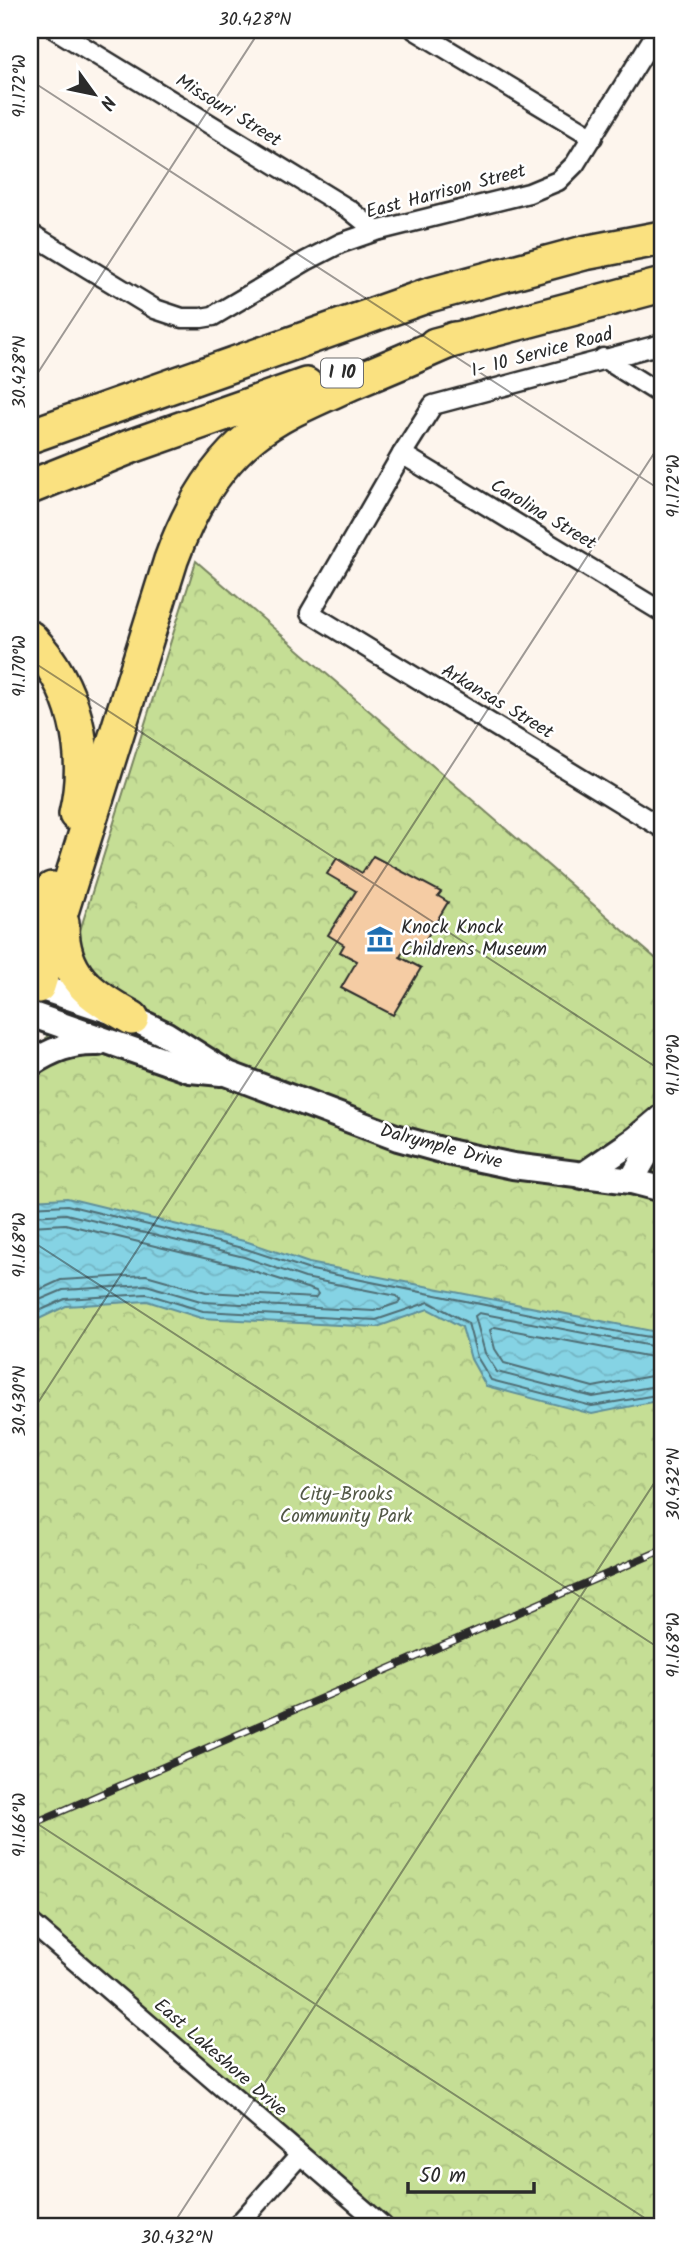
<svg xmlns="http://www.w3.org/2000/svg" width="692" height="2256" viewBox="0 0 692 2256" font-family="Kalam,sans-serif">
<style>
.park{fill:url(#park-crowns);stroke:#788460;stroke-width:2}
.water{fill:url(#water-waves);stroke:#61909a;stroke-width:2}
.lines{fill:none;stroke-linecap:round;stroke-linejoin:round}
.shore{stroke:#4f6e75;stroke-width:2}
.building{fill:#f5cca4;stroke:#2b2b2b;stroke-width:2}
.street-casing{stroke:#2b2b2b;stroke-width:23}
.secondary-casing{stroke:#2b2b2b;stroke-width:30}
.highway-casing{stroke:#2b2b2b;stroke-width:38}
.street{stroke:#fff;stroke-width:18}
.secondary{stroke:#fff;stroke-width:24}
.highway{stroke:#fae180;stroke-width:33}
.rail-casing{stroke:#2b2b2b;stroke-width:8}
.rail{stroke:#fff;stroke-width:5;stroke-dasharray:16;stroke-linecap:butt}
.ticks{fill:none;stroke:#2b2b2b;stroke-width:2;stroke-opacity:0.45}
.labels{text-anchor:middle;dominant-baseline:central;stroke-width:5;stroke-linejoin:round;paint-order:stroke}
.shield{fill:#fff;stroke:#6b6b6b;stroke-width:2}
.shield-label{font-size:18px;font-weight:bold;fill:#2b2b2b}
.street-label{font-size:19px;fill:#2b2b2b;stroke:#fff}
.poi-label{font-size:19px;fill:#2b2b2b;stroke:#fff;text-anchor:start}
.park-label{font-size:19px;fill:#525846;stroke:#fff}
.neatline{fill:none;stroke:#2b2b2b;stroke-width:2.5}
.ticks-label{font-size:18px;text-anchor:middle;fill:#2b2b2b}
</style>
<defs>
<pattern id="park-crowns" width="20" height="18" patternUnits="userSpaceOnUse" patternTransform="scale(1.75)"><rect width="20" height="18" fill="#c5de95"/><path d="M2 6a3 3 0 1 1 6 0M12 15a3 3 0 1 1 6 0" fill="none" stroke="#a9bf81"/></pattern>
<pattern id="water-waves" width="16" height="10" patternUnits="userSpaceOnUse" patternTransform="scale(1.75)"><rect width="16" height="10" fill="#85d3e4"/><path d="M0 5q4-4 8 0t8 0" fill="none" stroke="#73b5c4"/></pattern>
</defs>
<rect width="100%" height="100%" fill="#fdf5ed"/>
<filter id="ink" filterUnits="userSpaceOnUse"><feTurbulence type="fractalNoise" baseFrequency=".0143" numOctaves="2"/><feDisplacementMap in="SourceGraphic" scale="14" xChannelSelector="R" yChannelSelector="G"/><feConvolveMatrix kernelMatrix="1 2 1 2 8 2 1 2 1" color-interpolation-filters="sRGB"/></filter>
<g filter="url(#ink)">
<polygon class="park" points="196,561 662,964 662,2226 383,2226 30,1922 30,1090"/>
<polygon class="water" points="67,1198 248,1242 309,1263 662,1333 662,1400 592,1414 486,1386 471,1359 462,1327 428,1309 377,1327 201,1318 147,1301 66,1306 39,1319 30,1320 30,1200"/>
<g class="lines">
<g class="shore">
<polyline points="30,1207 67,1205 246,1249 307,1269 619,1332 662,1339"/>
<polyline points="30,1216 66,1214 244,1257 305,1278 397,1296 400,1300 398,1303 374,1311 204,1302 146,1285 63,1290 30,1304"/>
<polyline points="30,1226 65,1224 241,1267 316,1291 318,1294 315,1298 206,1292 146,1275 61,1280 30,1294"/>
<polyline points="30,1313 37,1312 65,1299 147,1294 203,1311 376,1320 429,1302 468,1323 477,1357 491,1380 592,1406 662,1394"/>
<polyline points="662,1348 479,1313 475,1316 485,1353 497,1372 593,1397 662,1385"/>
<polyline points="662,1359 495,1327 490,1330 495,1349 504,1363 593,1387 662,1374"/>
</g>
</g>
<polygon class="building" points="373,856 441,892 438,896 448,902 420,949 408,942 400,957 421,968 393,1015 341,988 357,961 340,952 344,945 328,935 356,891 327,874 337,858 362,873"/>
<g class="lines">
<g class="street-casing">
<g id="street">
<polyline points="56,30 350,210 376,231"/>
<polyline points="415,30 593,137"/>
<polyline points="30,233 155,309 182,318 201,318 213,316 306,261 341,243 376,231 529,193 558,181 575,164 658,30"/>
<polyline points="662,344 433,405 402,454 310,613 662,828"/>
<polyline points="603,358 662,395"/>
<polyline points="402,454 662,612"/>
<polyline points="30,1922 383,2226"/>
<polyline points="237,2226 300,2155"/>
</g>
</g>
<g class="secondary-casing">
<g id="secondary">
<polyline points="30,984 132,1018 165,1034 228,1074 398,1138 452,1153 513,1166 631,1181 662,1189"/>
<polyline points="30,1014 190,1070 221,1073"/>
<path d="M30,1064C52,1050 71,1042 98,1043"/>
<polyline points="582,1176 636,1139 662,1117"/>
<polyline points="631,1181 662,1127"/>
</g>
</g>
<g class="highway-casing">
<g id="highway">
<polyline points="435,345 662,285"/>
<polyline points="30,436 429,295 584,253 662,238"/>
<polyline points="30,487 132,446 306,385"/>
<path d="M30,638C74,684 91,751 76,814"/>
<path d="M62,923C61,975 90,995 132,1018"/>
<polyline points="30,928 52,889"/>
<path d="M38,986L171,560C188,513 212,468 252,436C282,412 316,399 351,383C385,369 420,354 454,339"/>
</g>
</g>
<use href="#street" class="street"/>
<use href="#secondary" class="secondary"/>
<use href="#highway" class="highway"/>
<g class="rail-casing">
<polyline id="rail" points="30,1825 662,1550"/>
</g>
<use href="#rail" class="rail"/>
</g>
</g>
<path class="ticks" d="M30,80L662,491M30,385L260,30M30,660L662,1071M30,1240L662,1650M30,1415L662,441M30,1819L657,2226M172,2226L662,1471"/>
<defs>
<g id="museum-bare" transform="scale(2.1)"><path d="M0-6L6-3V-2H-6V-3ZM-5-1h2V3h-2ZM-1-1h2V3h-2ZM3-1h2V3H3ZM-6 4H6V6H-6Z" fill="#1f6fb2" stroke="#fff" stroke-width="2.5" paint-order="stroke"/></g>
</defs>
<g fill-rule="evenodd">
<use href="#museum-bare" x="380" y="939"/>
</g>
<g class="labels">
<rect class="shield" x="321" y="358.5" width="42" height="29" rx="5"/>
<g class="shield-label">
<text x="342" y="373">I 10</text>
</g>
<g class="street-label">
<text transform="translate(228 111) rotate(32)">Missouri Street</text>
<text transform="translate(446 192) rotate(-15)">East Harrison Street</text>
<text transform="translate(542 353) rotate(-15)">I- 10 Service Road</text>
<text transform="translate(543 515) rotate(31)">Carolina Street</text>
<text transform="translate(497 702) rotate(31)">Arkansas Street</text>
<text transform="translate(441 1147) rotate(15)">Dalrymple Drive</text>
<text transform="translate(220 2058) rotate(41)">East Lakeshore Drive</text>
</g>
<g class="poi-label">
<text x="401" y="928">Knock Knock<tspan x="401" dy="22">Childrens Museum</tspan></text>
</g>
<g class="park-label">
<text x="346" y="1495">City-Brooks<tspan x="346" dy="22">Community Park</tspan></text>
</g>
</g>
<rect width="692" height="2256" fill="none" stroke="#fff" stroke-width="77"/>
<g transform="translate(94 94) rotate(123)" stroke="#ffffff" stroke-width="5" paint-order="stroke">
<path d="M0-5L12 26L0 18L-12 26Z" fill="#2b2b2b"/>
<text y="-10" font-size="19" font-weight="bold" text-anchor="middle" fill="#2b2b2b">N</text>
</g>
<path d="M408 2182v10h126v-10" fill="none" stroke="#2b2b2b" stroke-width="3.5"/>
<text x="419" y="2182" font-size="21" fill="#2b2b2b" stroke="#ffffff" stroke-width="5" paint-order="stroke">50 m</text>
<rect x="38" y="38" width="616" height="2180" class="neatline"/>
<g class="ticks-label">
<text x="255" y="25">30.428°N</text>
<text transform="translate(19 86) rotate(-90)" y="6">91.172°W</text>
<text transform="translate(19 372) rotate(-90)" y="6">30.428°N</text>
<text transform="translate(673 486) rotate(-90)" y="6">91.172°W</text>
<text transform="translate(19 666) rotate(-90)" y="6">91.170°W</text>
<text transform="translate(673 1065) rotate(-90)" y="6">91.170°W</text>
<text transform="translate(19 1245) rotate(-90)" y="6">91.168°W</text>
<text transform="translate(19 1401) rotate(-90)" y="6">30.430°N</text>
<text transform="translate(673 1484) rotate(-90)" y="6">30.432°N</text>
<text transform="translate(673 1645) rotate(-90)" y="6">91.168°W</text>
<text transform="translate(19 1825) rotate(-90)" y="6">91.166°W</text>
<text x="177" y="2243">30.432°N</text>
</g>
</svg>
